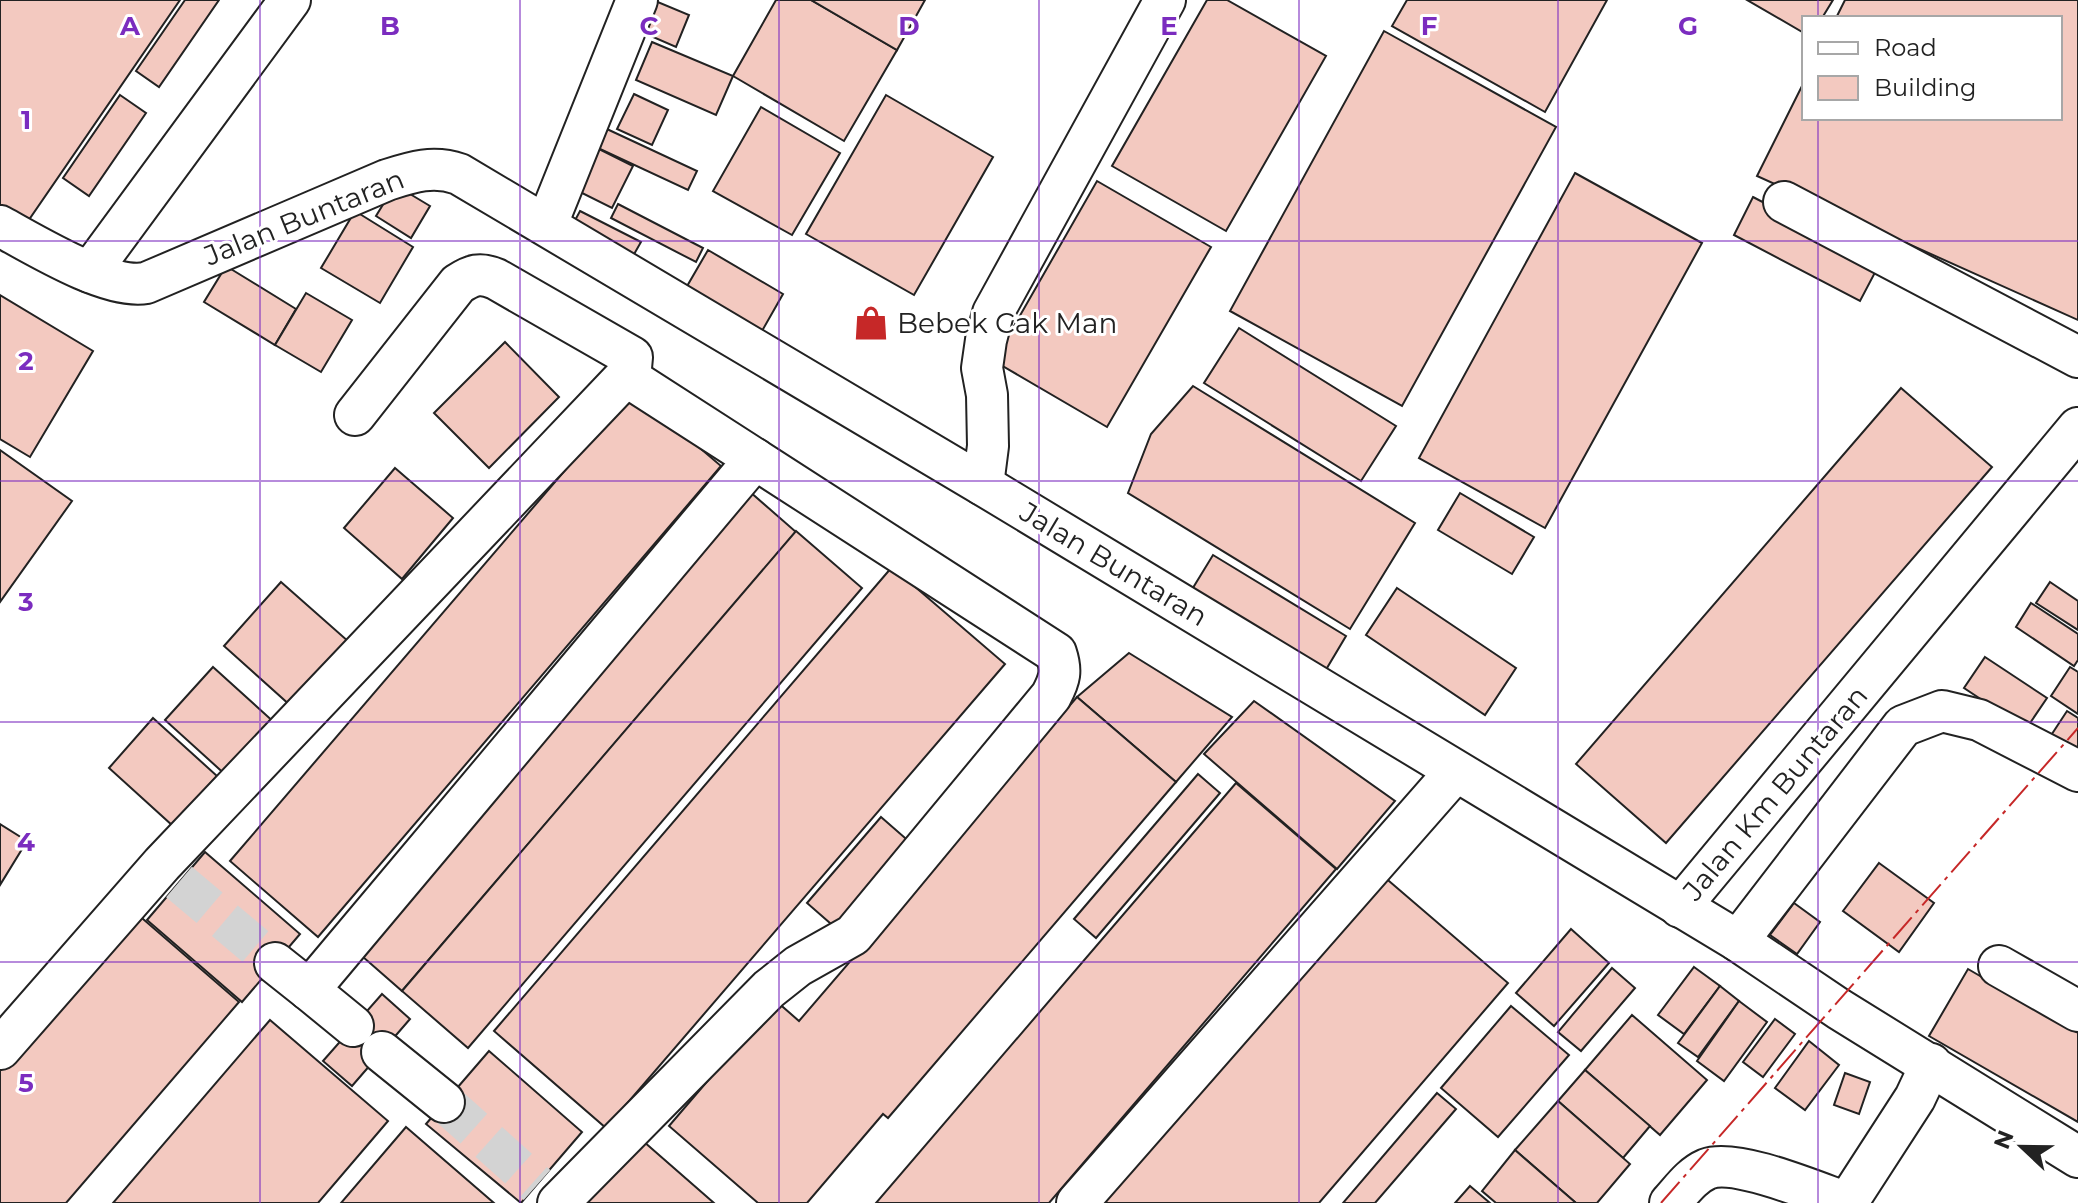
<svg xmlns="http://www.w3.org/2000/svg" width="2078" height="1203" viewBox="0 0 2078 1203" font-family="Montserrat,sans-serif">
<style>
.building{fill:#f3c9c0;stroke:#222;stroke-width:2}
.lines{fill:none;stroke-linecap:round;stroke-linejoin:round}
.minor-tunnel{stroke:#d3d3d3;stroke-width:40;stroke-dasharray:40 20;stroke-linecap:butt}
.minor-casing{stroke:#222;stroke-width:44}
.minor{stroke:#fff;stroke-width:40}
.power{stroke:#c62828;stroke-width:2;stroke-dasharray:28 6 4 6;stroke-linecap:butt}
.grid{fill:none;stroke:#7b2cbf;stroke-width:2;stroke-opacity:0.55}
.labels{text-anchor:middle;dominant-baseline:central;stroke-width:6;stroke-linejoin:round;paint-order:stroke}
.street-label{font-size:28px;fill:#222;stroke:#fff}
.poi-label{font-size:28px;fill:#222;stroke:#fff;text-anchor:start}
.grid-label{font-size:26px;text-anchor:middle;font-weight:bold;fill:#7b2cbf;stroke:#fff;stroke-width:6;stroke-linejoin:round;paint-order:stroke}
</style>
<rect width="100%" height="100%" fill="#fff"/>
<g class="building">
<polygon points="0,0 180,0 26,224 0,206"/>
<polygon points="185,0 219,0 159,87 136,71"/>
<polygon points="653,0 689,15 676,47 637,30"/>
<polygon points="776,0 811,0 897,50 844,141 733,76"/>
<polygon points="811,0 925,0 897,50"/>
<polygon points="1207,0 1227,0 1326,56 1226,231 1112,166"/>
<polygon points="1407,0 1607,0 1545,112 1392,26"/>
<polygon points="1747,0 1833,0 1822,18 1804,18 1804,33"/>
<polygon points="1845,0 2078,0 2078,320 1757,176 1804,82 1804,118 2060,118 2060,18 1836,18"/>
<polygon points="1384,31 1556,127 1402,406 1230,311"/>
<polygon points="652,42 733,76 716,115 636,80"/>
<polygon points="634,94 668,110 652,145 617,129"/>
<polygon points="120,95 146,113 89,196 63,178"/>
<polygon points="886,95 993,157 914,295 806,234"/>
<polygon points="761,107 840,153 792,235 713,191"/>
<polygon points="594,123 697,171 688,190 585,142"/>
<polygon points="585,142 633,166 612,208 564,184"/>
<polygon points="1575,173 1702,243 1545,528 1419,458"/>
<polygon points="1097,181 1211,247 1107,427 994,361"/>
<polygon points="395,185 430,206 411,238 376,216"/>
<polygon points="1753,197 1880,263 1860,301 1734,235"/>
<polygon points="618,204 703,248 696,262 611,218"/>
<polygon points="355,211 413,247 380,303 321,268"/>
<polygon points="580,211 641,242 633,256 572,226"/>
<polygon points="708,250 783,294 762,331 686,288"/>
<polygon points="226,266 296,309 275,345 204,302"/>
<polygon points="306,293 352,320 321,372 275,345"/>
<polygon points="0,295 93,351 30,457 0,439"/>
<polygon points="1239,328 1396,426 1361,481 1204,383"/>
<polygon points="505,342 559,397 489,468 434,413"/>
<polygon points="1193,386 1415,523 1350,629 1128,493 1151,434"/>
<polygon points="1901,388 1992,467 1666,843 1576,764"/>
<polygon points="633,391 721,466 318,937 230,861"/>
<polygon points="0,450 72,501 0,602"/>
<polygon points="395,468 453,518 402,579 344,528"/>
<polygon points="749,491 796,532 402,991 355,950"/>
<polygon points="1460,493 1534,537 1512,574 1438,530"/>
<polygon points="796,531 862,588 468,1048 402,991"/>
<polygon points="1213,555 1346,636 1321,678 1188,596"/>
<polygon points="892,567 1005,664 606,1128 494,1031"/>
<polygon points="281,582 349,642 291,706 224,646"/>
<polygon points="2050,582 2078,601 2078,630 2036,603"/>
<polygon points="1397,588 1516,668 1485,715 1366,635"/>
<polygon points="2031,603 2078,634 2078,660 2074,666 2016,627"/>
<polygon points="1129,653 1232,717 1176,782 1077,697"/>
<polygon points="1985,657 2047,698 2026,729 1964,688"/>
<polygon points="213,667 276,724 228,777 165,720"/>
<polygon points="2070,667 2078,672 2078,714 2051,696"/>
<polygon points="1077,697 1176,782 888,1118 883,1114 807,1203 758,1203 669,1126 776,1001 799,1021"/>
<polygon points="1254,701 1395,801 1337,869 1204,754"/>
<polygon points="2067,711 2078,718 2078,764 2046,743"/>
<polygon points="153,718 217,776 173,826 109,768"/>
<polygon points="1198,774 1220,793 1096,938 1074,919"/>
<polygon points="1236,783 1336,869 1049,1203 876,1203"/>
<polygon points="881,817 912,844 838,930 807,903"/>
<polygon points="0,824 27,841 0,885"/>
<polygon points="205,852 300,934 242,1002 147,920"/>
<polygon points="1879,863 1934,903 1899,952 1843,911"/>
<polygon points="1382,875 1508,983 1319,1203 1101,1203"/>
<polygon points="1794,903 1820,922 1797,954 1770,935"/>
<polygon points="128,906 239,1002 66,1203 0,1203 0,1056"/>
<polygon points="1571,929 1609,963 1554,1026 1516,993"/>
<polygon points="1694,967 1720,986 1684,1034 1658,1015"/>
<polygon points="1612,968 1635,988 1581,1051 1558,1032"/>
<polygon points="1968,969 2078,1033 2078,1122 1929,1036"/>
<polygon points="1720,986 1739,1001 1698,1057 1678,1043"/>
<polygon points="382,994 410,1019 352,1086 323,1061"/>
<polygon points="1739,1001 1767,1022 1724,1081 1697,1061"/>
<polygon points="1511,1006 1569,1055 1498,1137 1441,1088"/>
<polygon points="1632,1015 1707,1080 1660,1135 1585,1070"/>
<polygon points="1775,1019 1795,1034 1763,1077 1743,1062"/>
<polygon points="270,1020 388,1121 318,1203 113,1203"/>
<polygon points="1809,1041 1839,1065 1805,1110 1775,1088"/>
<polygon points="489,1051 582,1132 521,1203 426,1124"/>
<polygon points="1585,1070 1650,1126 1623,1158 1558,1101"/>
<polygon points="1845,1073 1870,1082 1859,1114 1834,1105"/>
<polygon points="1437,1093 1456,1109 1375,1203 1343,1203"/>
<polygon points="1558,1101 1630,1164 1597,1203 1576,1203 1515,1150"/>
<polygon points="406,1127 494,1203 341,1203"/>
<polygon points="635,1134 714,1203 574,1203"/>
<polygon points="1515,1150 1576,1203 1496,1203 1482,1191"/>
<polygon points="1470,1186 1490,1203 1455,1203"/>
</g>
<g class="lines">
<g class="minor-tunnel">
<polyline points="179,882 275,963"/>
<polyline points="444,1102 537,1185"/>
</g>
<g class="minor-casing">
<g id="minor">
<polyline points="1784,202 2078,357"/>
<polyline points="547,224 637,0"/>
<path d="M0,226C35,245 108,290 146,283L387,180C412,172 433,165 459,174L983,485L1738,941L1839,1009L2078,1157"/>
<polyline points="90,272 290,0"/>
<polyline points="983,485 988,446 987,395 982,368 986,340 993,313 1165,0"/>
<polyline points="1680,907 2078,428"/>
<polyline points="1738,941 1903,726 1942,711 1979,720 2078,771"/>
<polyline points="275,963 309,990"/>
<polyline points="1999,966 2078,1011"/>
<polyline points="353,1026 309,990 755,459 626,376"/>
<path d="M0,1049L162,864L626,376L631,368L632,357L496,279C480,272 472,275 458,284L355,415"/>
<polyline points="382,1052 444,1102"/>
<path d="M558,1203L769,989L798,966L853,935L1051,696C1060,679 1062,671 1056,653L755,459"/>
<polyline points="1077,1203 1455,772"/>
<path d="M1670,1203C1682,1190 1691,1176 1707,1169C1736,1158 1816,1192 1847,1203"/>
<polyline points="1847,1203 1915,1098 1931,1064"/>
</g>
</g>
<use href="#minor" class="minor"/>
<polyline class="power" points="1661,1203 2078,728"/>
</g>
<path class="grid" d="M260,0V1203M520,0V1203M779,0V1203M1039,0V1203M1299,0V1203M1558,0V1203M1818,0V18M1818,118V1203M0,241H2078M0,481H2078M0,722H2078M0,962H2078"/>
<defs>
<g id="shop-bare" transform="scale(2.76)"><path d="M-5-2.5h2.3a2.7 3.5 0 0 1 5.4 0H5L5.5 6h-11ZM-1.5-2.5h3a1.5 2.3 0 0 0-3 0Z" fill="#c62828" stroke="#fff" stroke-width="2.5" paint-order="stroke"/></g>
</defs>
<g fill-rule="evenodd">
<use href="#shop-bare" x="871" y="323"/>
</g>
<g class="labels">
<g class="street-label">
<text transform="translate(304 217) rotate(-22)">Jalan Buntaran</text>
<text transform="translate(1114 564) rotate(31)">Jalan Buntaran</text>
<text transform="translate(1775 793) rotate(-50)">Jalan Km Buntaran</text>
</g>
<g class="poi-label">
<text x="897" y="323">Bebek Cak Man</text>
</g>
</g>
<g class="grid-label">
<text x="130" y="35">A</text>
<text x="390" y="35">B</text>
<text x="649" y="35">C</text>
<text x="909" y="35">D</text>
<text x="1169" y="35">E</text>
<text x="1429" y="35">F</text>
<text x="1688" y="35">G</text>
<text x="26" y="129">1</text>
<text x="26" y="370">2</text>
<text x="26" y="611">3</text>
<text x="26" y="851">4</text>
<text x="26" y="1092">5</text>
</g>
<rect x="1802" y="16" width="260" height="104" fill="#ffffff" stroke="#a7a7a7" stroke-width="2"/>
<rect x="1818" y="42" width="40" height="12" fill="#ffffff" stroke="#a7a7a7" stroke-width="2"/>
<text x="1874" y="56" font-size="24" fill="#222222">Road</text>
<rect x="1818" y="76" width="40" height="24" fill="#f3c9c0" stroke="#a7a7a7" stroke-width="2"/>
<text x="1874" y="96" font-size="24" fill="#222222">Building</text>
<g transform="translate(2022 1147) rotate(292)" stroke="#ffffff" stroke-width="6" paint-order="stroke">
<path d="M0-6L14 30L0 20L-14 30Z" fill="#222222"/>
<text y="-12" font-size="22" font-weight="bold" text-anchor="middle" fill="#222222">N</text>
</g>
</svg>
